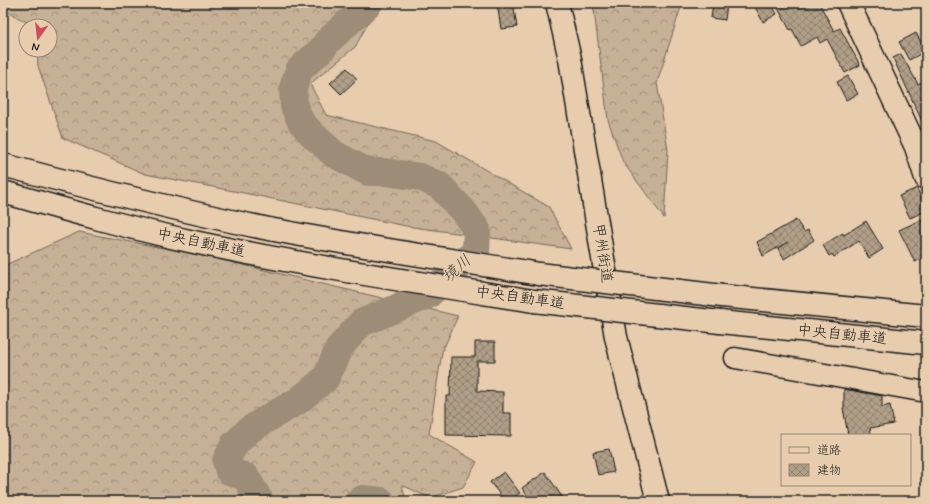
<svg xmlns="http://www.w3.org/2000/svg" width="929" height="504" viewBox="0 0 929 504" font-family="Mynerve,'Klee One',sans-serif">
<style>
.forest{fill:url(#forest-crowns);stroke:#716659}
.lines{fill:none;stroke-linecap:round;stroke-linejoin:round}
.river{stroke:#9c8c78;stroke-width:28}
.building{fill:url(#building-cross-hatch);stroke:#1c1c1c}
.minor-casing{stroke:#1c1c1c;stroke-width:23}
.major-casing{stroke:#1c1c1c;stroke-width:25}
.highway-casing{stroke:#1c1c1c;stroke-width:25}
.minor{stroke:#e7cdae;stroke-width:20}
.major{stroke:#e7cdae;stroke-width:22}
.highway{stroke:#e7cdae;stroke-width:22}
.highway-bridge-casing{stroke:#1c1c1c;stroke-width:25;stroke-linecap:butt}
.highway-bridge{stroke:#e7cdae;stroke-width:22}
.labels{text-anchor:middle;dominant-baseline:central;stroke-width:3;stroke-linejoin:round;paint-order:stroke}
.street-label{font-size:15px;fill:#1c1c1c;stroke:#e7cdae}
.water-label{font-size:16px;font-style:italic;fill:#423e38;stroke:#e7cdae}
</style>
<defs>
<pattern id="forest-crowns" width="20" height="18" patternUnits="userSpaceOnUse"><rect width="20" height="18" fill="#c6b196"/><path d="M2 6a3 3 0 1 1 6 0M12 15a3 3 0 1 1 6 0" fill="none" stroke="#a08f7a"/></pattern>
<pattern id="building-cross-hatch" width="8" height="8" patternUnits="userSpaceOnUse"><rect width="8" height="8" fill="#b19f88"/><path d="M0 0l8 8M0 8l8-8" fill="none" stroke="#8f816e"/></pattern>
</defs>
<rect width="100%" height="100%" fill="#e7cdae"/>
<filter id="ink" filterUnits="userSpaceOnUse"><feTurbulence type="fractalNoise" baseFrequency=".025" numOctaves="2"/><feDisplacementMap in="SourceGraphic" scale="8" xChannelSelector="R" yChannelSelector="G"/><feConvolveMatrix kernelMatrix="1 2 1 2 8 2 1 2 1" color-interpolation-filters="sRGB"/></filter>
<g filter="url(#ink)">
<g class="forest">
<polygon points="3,3 377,3 377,7 355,47 310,84 326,115 436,141 549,207 571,249 406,226 249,194 145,174 63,138 38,66 37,50 50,50 50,26 33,26 3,9"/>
<polygon points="593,3 686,3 680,10 657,83 668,150 664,218 623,162 608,120"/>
<polygon points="79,232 205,256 458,316 442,352 429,434 477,462 463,487 430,498 402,485 406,501 3,501 3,266"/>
</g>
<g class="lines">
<g class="river">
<polyline points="260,501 246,477 229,471 226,461 234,445 249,430 275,414 298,401 326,378 339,348 361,323 428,295 476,251 477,230 464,212 440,186 420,177 385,172 368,172 334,154 313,135 301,122 294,106 293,88 299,70 322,49 328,41 369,3"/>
<polyline points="359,501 363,499 381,501"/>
</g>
</g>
<g class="building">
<polygon points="497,3 513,3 517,27 501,29"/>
<polygon points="713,3 727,3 725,20 711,18"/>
<polygon points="753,3 771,3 777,14 763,22"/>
<polygon points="775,3 819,3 834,31 840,28 860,65 845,73 827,39 820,43 817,37 801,46 792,29 790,30"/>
<polygon points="916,33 926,51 909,60 899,42"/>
<polygon points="901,54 918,84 926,80 926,130 893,58"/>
<polygon points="347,68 357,79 341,94 330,83"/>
<polygon points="848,76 858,94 846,100 837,82"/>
<polygon points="917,188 926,211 910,218 899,196"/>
<polygon points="796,220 804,232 808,230 814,240 784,259 778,249 788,242 763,256 757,242"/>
<polygon points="921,220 926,229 926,257 915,262 899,230"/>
<polygon points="866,221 883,249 869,258 859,241 834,257 832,254 829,256 823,245 843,233 844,235"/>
<polygon points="475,342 495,342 495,361 477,361 477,391 503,392 503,413 511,413 511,436 446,435 446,396 450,396 451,357 475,357"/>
<polygon points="844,389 882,396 882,407 890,405 894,424 870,428 871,433 864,435 848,435 843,408 844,408"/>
<polygon points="609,449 614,472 598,475 593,452"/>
<polygon points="504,472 520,493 509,501 505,501 490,482"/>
<polygon points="545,472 565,501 531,501 522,488"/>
</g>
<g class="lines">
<g class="minor-casing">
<polyline id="minor" points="735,358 926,392"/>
</g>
<g class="major-casing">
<polyline id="major" points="848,3 916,147 926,178"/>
</g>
<g class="highway-casing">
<g id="highway">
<polyline points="557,3 570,59 616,337 658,501"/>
<path d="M3,165C90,188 176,210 264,228C355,246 447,259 539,274"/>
<path d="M3,192C66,210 129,228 194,242C306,266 420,283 534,301"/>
<polyline points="722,296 926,316"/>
<polyline points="720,322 926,343"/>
</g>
</g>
<use href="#minor" class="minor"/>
<use href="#major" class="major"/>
<use href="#highway" class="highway"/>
<g class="highway-bridge-casing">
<g id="highway-bridge">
<polyline points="539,274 722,296"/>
<polyline points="534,301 720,322"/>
</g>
</g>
<use href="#highway-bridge" class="highway-bridge"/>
</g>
</g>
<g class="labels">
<g class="street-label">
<text transform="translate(201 243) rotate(12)">中央自動車道</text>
<text transform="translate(602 253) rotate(81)">甲州街道</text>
<text transform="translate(520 298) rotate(8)">中央自動車道</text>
<text transform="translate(842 335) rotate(6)">中央自動車道</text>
</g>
<g class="water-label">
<text transform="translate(457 269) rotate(-42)">境川</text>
</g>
</g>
<rect width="929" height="504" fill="none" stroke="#e7cdae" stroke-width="16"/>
<rect x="8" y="8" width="913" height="488" fill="none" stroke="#1c1c1c" stroke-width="1.5" filter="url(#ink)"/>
<rect x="781" y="434" width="130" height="52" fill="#e7cdae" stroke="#968674"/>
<rect x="789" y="447" width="20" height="6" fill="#e7cdae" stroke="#968674"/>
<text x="817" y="454" font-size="12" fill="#1c1c1c">道路</text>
<rect x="789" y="464" width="20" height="12" fill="url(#building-cross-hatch)" stroke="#968674"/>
<text x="817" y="474" font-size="12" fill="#1c1c1c">建物</text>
<g transform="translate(38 38) rotate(195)"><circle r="19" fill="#e7cdae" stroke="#968674"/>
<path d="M0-3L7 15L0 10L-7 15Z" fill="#d1495b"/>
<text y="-6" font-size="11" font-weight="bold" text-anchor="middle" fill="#1c1c1c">N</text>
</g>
</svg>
